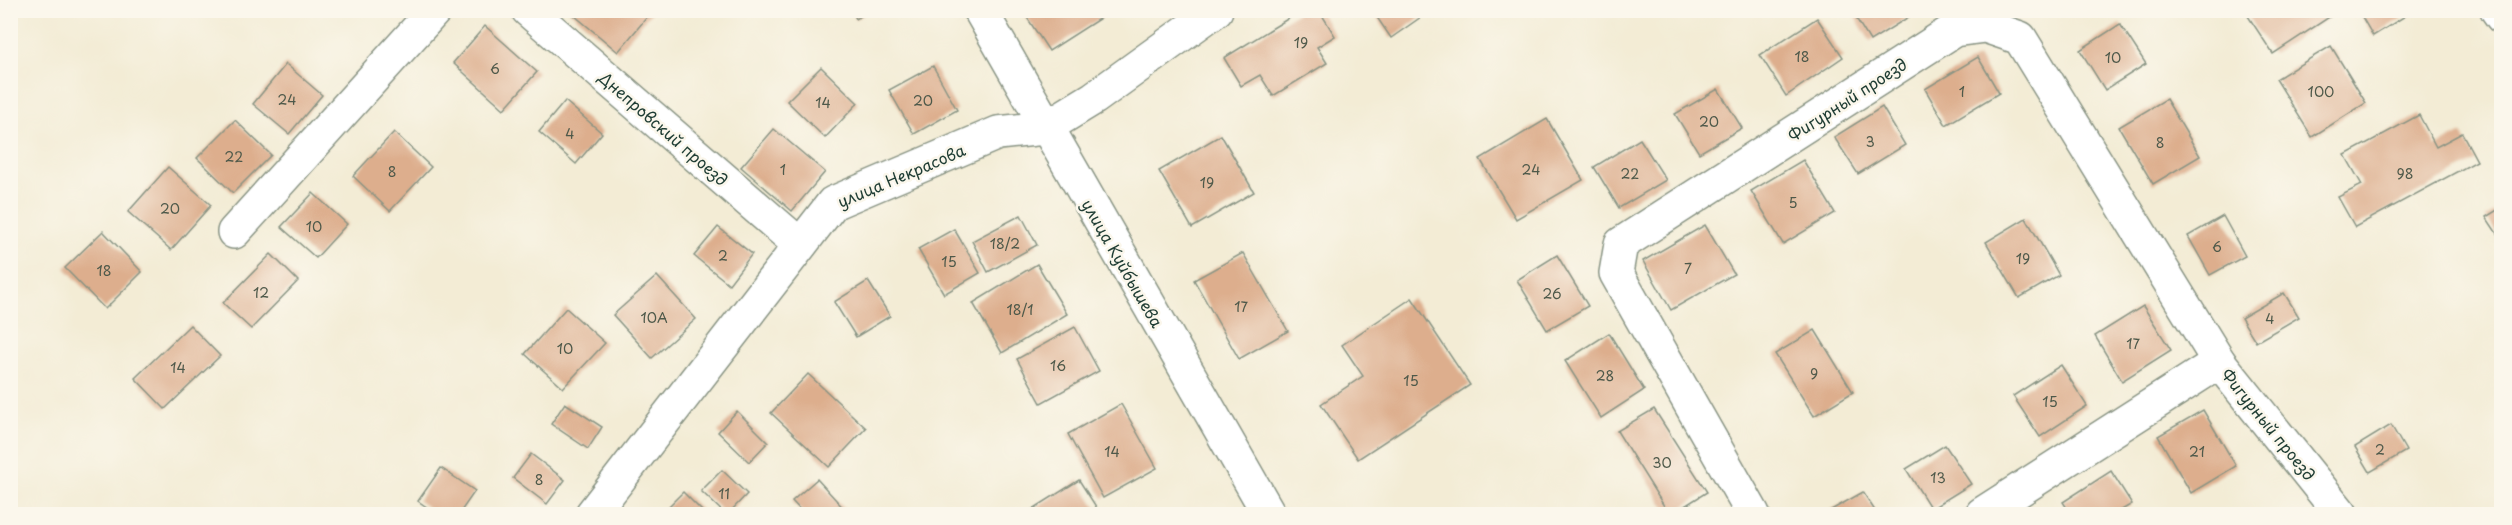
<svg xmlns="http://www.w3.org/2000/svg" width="2512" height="525" viewBox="0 0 2512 525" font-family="'Playpen Sans',sans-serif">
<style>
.building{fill:#ddae8d}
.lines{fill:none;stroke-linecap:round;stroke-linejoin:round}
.minor-casing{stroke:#899484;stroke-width:36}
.minor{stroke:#fff;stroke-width:33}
.labels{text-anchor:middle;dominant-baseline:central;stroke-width:5;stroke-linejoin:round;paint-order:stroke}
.number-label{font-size:14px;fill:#4e594a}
.street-label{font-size:16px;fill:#1f3d34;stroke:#fbf7ec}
</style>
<rect width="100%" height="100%" fill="#fbf7ec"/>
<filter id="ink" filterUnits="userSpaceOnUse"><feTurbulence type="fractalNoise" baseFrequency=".0167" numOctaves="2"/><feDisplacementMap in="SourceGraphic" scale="12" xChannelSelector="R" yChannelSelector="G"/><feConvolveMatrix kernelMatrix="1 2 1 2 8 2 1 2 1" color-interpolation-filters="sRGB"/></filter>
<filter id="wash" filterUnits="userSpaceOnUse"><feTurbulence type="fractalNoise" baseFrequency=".008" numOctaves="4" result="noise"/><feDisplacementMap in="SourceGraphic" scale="24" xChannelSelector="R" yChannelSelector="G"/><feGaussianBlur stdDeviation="1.35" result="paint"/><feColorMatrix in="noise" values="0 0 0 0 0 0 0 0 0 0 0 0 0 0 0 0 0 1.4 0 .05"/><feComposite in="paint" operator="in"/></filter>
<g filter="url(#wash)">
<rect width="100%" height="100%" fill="#f3ecd5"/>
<g id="blocks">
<g class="building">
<polygon points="568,10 653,10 618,52"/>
<polygon points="852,10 871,10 856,19"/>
<polygon points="1022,10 1098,10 1102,17 1049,51"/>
<polygon points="1302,10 1319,10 1335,36 1317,47 1327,63 1273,96 1260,75 1241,86 1224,58"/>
<polygon points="1372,10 1431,10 1391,38"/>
<polygon points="1851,10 1920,10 1870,41"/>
<polygon points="2244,10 2340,10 2273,54"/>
<polygon points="2358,10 2415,10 2373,36"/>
<polygon points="1817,18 1843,57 1786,96 1760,55"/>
<polygon points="2120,24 2146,64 2105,90 2080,50"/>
<polygon points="485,26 537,72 504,109 453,63"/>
<polygon points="2331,46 2366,103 2312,137 2276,79"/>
<polygon points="1978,57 1999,93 1946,125 1925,89"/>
<polygon points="286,64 322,95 289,134 253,104"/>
<polygon points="933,66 957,110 914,134 889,90"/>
<polygon points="821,67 858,103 825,138 787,101"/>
<polygon points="1718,89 1742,128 1699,153 1675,114"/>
<polygon points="2166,99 2200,156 2153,184 2119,127"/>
<polygon points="565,101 602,133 576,164 539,132"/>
<polygon points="1882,107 1905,145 1858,174 1834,137"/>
<polygon points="2419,115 2436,147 2462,133 2477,161 2355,227 2338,197 2362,185 2345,155"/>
<polygon points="1547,119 1583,180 1516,219 1480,159"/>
<polygon points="235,120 271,155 233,193 197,158"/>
<polygon points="774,129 825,172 792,211 741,167"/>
<polygon points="394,132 431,167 390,211 353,176"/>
<polygon points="1221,135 1254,192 1192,228 1159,171"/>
<polygon points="1640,139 1666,180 1619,208 1594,167"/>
<polygon points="1803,160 1835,213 1783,244 1751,191"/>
<polygon points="168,167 211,205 171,250 128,212"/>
<polygon points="313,193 347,224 316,258 281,227"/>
<polygon points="2502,207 2502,241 2486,217"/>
<polygon points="1021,215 1037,245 988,272 972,241"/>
<polygon points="2223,216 2245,256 2210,275 2188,236"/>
<polygon points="2026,218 2059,275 2019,298 1986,242"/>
<polygon points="1705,225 1734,274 1671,310 1643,261"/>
<polygon points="718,227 752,254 729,284 694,256"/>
<polygon points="954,229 980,273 944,294 918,249"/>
<polygon points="103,231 142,272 105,309 65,268"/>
<polygon points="1243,253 1288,331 1239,359 1194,280"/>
<polygon points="271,254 298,281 251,329 223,303"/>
<polygon points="1557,255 1588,306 1547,330 1517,280"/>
<polygon points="1037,264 1067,314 1002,353 973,303"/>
<polygon points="657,276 696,319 652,358 613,315"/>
<polygon points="868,281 890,316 856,337 834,302"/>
<polygon points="2284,293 2299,317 2256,342 2241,318"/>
<polygon points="1412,298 1470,385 1358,459 1321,404 1363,376 1342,345"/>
<polygon points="2143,306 2171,350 2122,381 2095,336"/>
<polygon points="566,308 605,343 563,388 525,354"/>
<polygon points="190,325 220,356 165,409 135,378"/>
<polygon points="1075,327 1099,371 1041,403 1017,359"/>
<polygon points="1815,330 1853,392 1814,416 1775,354"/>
<polygon points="1609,333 1644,390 1601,418 1565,361"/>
<polygon points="2061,365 2087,406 2040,437 2013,396"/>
<polygon points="808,374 866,428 829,467 771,413"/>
<polygon points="565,403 602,427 588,449 551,424"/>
<polygon points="1121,404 1157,468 1103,498 1068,434"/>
<polygon points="1654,409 1707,492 1672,514 1669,514 1617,431"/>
<polygon points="2203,410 2236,466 2191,493 2158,436"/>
<polygon points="737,411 768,442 749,462 718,432"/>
<polygon points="2391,425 2406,451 2370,472 2355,447"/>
<polygon points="1945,445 1971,484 1931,509 1906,469"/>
<polygon points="531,454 565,480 547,504 513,478"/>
<polygon points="441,468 475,491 459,514 437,514 418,501"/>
<polygon points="722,470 747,494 728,514 725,514 701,491"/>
<polygon points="2111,471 2132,504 2115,514 2071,514 2063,502"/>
<polygon points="817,479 847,512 844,514 804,514 792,501"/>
<polygon points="1079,480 1100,513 1097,514 1025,514"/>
<polygon points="683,492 705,514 661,514"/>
<polygon points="1863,492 1877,514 1824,514"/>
</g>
</g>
</g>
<g filter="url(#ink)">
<use href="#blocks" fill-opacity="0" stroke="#899484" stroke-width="1.5"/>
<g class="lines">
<g class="minor-casing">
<g id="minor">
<polyline points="528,10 800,245"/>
<polyline points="980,10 1269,514"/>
<polyline points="2497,10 2502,17"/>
<polyline points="234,232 435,10"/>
<polyline points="592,514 833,203 998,133 1045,128 1094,98 1216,10"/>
<polyline points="1753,514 1616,273 1621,244 1954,30 1985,26 2020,38 2219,362 2341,514"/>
<polyline points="1982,514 2219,362"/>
</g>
</g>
<use href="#minor" class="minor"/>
</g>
</g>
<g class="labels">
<g class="number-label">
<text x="1301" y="42">19</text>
<text x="1802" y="56">18</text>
<text x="2113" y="57">10</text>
<text x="495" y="68">6</text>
<text x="1962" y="91">1</text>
<text x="2321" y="91">100</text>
<text x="287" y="99">24</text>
<text x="923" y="100">20</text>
<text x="823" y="102">14</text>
<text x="1709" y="121">20</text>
<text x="570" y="133">4</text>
<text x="1870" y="141">3</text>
<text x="2160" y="142">8</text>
<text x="234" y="156">22</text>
<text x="783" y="169">1</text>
<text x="1531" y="169">24</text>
<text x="392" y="171">8</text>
<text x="1630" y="173">22</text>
<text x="2405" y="173">98</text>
<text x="1207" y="182">19</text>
<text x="1793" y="202">5</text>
<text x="170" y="208">20</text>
<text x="314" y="226">10</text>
<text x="1005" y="243">18/2</text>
<text x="2217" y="246">6</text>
<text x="723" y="255">2</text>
<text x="2023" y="258">19</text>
<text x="949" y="261">15</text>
<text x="1688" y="268">7</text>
<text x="104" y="270">18</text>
<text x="261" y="292">12</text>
<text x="1552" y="293">26</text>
<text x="1241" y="306">17</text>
<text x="1020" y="309">18/1</text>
<text x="654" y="317">10А</text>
<text x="2270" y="318">4</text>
<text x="2133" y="343">17</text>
<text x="565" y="348">10</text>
<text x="1058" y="365">16</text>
<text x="178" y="367">14</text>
<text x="1814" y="373">9</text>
<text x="1605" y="375">28</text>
<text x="1411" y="380">15</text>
<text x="2050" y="401">15</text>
<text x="2380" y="449">2</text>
<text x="1112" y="451">14</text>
<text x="2197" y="451">21</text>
<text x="1662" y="462">30</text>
<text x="1938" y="477">13</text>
<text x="539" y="479">8</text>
<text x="724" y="493">11</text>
</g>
<g class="street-label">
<text transform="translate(1847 99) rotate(-33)">Фигурный проезд</text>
<text transform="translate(664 128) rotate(41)">Днепровский проезд</text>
<text transform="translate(901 175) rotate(-23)">улица Некрасова</text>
<text transform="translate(1123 263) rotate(60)">улица Куйбышева</text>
<text transform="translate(2269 424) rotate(51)">Фигурный проезд</text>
</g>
</g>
<rect width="2512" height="525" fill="none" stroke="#fbf7ec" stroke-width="36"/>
</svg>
